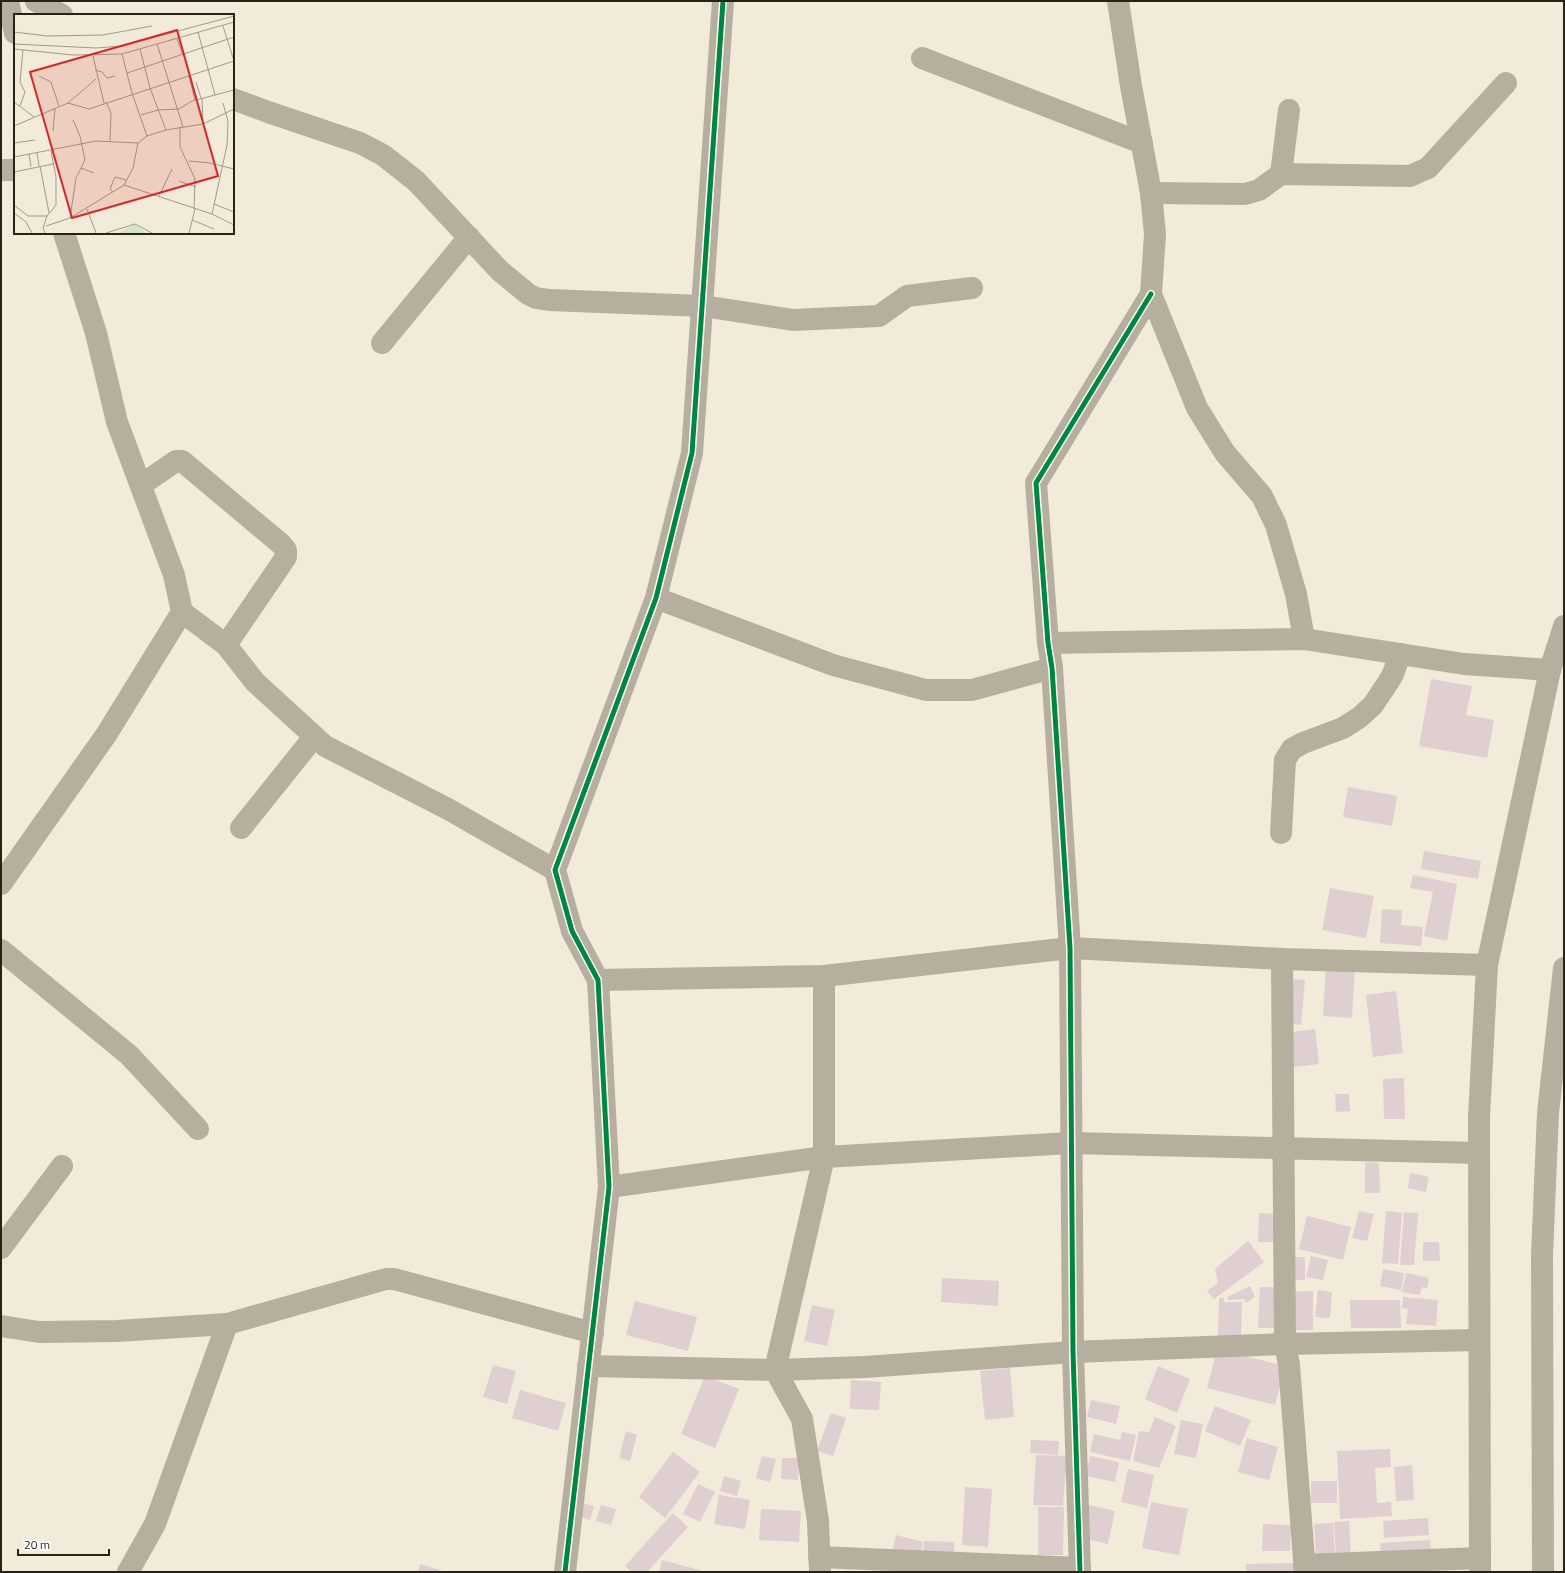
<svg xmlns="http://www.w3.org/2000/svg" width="1565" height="1573" viewBox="0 0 1565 1573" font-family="'Titillium Web',sans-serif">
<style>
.building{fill:#dfcfd0}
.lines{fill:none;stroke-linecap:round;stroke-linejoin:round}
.minor{stroke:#b6af9e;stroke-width:22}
.trunk{stroke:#b6b09e;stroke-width:22}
.cycleway-casing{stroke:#fff;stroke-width:8}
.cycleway{stroke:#00873e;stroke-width:5}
.inset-road{fill:none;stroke:#a19b8c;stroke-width:1}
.view{fill:#d62828;fill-opacity:0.15;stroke:#d62828;stroke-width:2}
.inset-edge{fill:none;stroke:#272216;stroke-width:2}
</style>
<rect width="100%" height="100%" fill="#f2ebda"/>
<g class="building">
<polygon points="1431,679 1472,686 1466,715 1494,720 1487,758 1419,746"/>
<polygon points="1348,787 1397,796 1392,826 1343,817"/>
<polygon points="1424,851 1481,861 1478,879 1421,869"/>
<polygon points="1413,875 1457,884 1447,941 1424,936 1433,892 1410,888"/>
<polygon points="1330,888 1374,896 1366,938 1322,930"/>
<polygon points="1382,909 1402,910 1401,925 1423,927 1421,946 1380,943"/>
<polygon points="1326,966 1355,967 1352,1018 1323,1016"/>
<polygon points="1289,979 1305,980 1301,1025 1286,1023"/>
<polygon points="1396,991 1403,1053 1373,1057 1366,995"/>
<polygon points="1315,1029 1319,1064 1287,1068 1283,1033"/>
<polygon points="1404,1078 1405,1119 1384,1119 1383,1079"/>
<polygon points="1335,1094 1349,1094 1350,1111 1336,1112"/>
<polygon points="1365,1162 1379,1163 1380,1193 1365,1193"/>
<polygon points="1410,1173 1429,1177 1426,1192 1408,1188"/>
<polygon points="1359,1211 1374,1214 1367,1241 1352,1238"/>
<polygon points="1386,1211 1402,1213 1398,1264 1382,1263"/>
<polygon points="1404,1212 1418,1213 1414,1265 1400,1265"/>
<polygon points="1259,1213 1276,1214 1275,1242 1258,1242"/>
<polygon points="1307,1216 1351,1227 1343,1260 1299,1249"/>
<polygon points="1248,1241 1264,1262 1214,1299 1207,1291 1218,1283 1215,1269"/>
<polygon points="1423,1242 1439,1242 1440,1261 1423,1261"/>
<polygon points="1311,1256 1328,1260 1323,1280 1306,1277"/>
<rect x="1292" y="1257" width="13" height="23"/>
<polygon points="1383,1269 1404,1273 1401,1290 1380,1286"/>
<polygon points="1406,1273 1429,1278 1427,1288 1422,1287 1420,1295 1402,1292"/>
<polygon points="942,1278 999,1281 998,1306 941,1302"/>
<polygon points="1250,1286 1255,1297 1246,1303 1244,1299 1229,1300 1227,1297"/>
<polygon points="1260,1287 1277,1287 1276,1328 1258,1328"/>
<polygon points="1318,1290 1332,1292 1330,1318 1315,1317"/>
<polygon points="1313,1291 1313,1330 1287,1330 1287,1292"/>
<polygon points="1403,1297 1438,1300 1436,1326 1406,1324 1408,1309 1402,1308"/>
<polygon points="1219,1298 1224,1298 1224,1302 1242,1302 1241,1338 1218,1337"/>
<polygon points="1350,1300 1400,1300 1401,1328 1351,1328"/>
<polygon points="635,1301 697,1317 688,1351 626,1335"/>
<polygon points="812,1305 835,1310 827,1346 804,1341"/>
<polygon points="1217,1349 1285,1366 1275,1405 1207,1388"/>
<polygon points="493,1365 516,1371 507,1404 483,1397"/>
<polygon points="1158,1366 1190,1379 1177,1413 1145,1399"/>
<polygon points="1010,1368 1014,1417 985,1420 980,1371"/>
<polygon points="705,1376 739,1389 715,1448 681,1434"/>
<polygon points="851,1380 881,1382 879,1410 850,1409"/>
<polygon points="520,1390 566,1403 558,1431 512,1418"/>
<polygon points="1091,1400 1120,1406 1116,1424 1087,1417"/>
<polygon points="1215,1406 1251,1420 1240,1446 1205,1431"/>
<polygon points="831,1413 846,1418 833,1456 817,1451"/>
<polygon points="1155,1417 1176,1426 1159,1468 1133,1461 1139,1431 1149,1432"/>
<polygon points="1181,1420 1203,1424 1196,1458 1174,1454"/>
<polygon points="626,1431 637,1435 630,1461 619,1458"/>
<polygon points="1122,1432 1136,1435 1130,1461 1090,1452 1094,1434 1120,1440"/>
<polygon points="1247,1438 1278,1447 1269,1480 1238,1472"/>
<polygon points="1031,1440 1059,1441 1058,1455 1030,1453"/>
<polygon points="1390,1449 1391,1467 1375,1468 1377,1503 1391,1502 1392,1516 1340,1519 1337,1451"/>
<polygon points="673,1452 700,1472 665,1518 639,1497"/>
<polygon points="1036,1455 1067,1456 1063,1506 1033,1505"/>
<polygon points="762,1456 776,1459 770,1482 756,1478"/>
<polygon points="1090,1456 1119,1462 1115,1482 1086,1476"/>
<polygon points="782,1458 799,1458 798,1480 781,1479"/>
<polygon points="1412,1465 1414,1500 1396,1501 1394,1467"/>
<polygon points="1128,1469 1154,1475 1147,1508 1121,1502"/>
<polygon points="724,1476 741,1481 737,1496 720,1491"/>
<rect x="1311" y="1481" width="26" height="22"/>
<polygon points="698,1484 715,1492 700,1522 683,1514"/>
<polygon points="965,1487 992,1489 988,1547 962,1545"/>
<polygon points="719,1495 750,1500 745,1529 714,1524"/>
<polygon points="1151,1502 1188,1509 1179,1555 1142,1548"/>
<polygon points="582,1503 594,1506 590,1520 579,1517"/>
<polygon points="601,1505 616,1509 611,1525 596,1521"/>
<polygon points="1089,1505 1115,1511 1108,1544 1082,1538"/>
<polygon points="1038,1507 1064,1507 1063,1555 1038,1555"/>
<polygon points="761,1509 801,1511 799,1542 759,1540"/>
<polygon points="673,1513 688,1527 647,1572 631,1572 625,1566"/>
<polygon points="1428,1518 1429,1535 1384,1538 1383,1521"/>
<polygon points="1349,1521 1351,1556 1336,1557 1334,1522"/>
<polygon points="1333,1523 1335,1557 1316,1557 1314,1524"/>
<polygon points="1263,1524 1291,1525 1290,1551 1262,1551"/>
<polygon points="896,1535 923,1542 919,1559 892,1552"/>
<polygon points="1430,1540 1431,1553 1381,1556 1380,1543"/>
<polygon points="924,1541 954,1542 954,1560 923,1558"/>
<polygon points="662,1560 707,1572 659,1572"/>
<polygon points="1298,1563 1298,1572 1246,1572 1246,1564"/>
<polygon points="420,1564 446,1572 418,1572"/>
</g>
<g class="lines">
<g class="minor">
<polyline points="8,1 15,33"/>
<polyline points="36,1 62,15"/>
<polyline points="1118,1 1131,86 1151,193 1155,234 1151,294 1197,408 1225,453 1262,496 1276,525 1296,594 1304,639"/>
<polyline points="922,58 1142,143"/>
<polyline points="233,99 268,112 360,143 383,155 416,181 500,271 528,294 536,298 549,300 703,306 793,320 879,316 907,296 972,288"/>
<polyline points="1,170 15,170"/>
<polyline points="1281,174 1289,110"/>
<polyline points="1151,193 1245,194 1259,190 1281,174 1410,176 1428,168 1506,83"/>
<polyline points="382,343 469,237"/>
<polyline points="141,485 176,461 182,461 281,544 286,550 286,557 226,645"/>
<polyline points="656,598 833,665 926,690 972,690 1052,668"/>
<polyline points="182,612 226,645 255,682 325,746 448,809 555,870"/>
<polyline points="1048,643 1304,639 1464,664 1550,670"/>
<polyline points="241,828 314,737"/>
<polyline points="1281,833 1285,760 1292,749 1303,743 1343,728 1360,717 1373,705 1389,681 1393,674 1400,654"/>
<polyline points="1,884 106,735 182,612 174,575 117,422 96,333 64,233"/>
<polyline points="1,950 129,1055 198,1129"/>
<polyline points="1282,959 1285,1344 1289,1365 1305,1572"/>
<polyline points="598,980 824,976 1070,948 1282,959 1487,965"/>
<polyline points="609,1187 824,1157 1071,1143 1479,1153"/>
<polyline points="1,1248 62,1166"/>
<polyline points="1,1326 39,1332 117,1331 227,1324 386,1279 394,1279 593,1333"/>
<polyline points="588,1366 775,1370 865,1367 1073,1352 1285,1344 1479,1340"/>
<polyline points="819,1557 1080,1568"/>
<polyline points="1304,1565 1480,1558"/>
<polyline points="128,1572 155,1524 227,1324"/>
<polyline points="565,1572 609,1187 598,980 572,931 555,870 656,598 692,453 723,1"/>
<polyline points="820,1572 818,1521 802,1419 775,1370 824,1157 824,976"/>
<polyline points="1080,1572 1073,1352 1070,948 1052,668 1048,643 1036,483 1151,294"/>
<polyline points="1480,1572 1479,1117 1487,965 1550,670 1564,626"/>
</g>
<polyline class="trunk" points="1543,1572 1542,1255 1548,1113 1564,968"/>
<g class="cycleway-casing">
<g id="cycleway">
<polyline points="565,1572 609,1187 598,980 572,931 555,870 656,598 692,453 723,1"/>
<polyline points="1080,1572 1073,1352 1070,948 1052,668 1048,643 1036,483 1151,294"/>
</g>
</g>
<use href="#cycleway" class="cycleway"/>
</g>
<g transform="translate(14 14)">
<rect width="220" height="220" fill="#f2ebda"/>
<path d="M121,210L132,219H105Z" fill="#d2e3c9"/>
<path class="inset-road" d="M209,12L220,47M0,18L33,22L89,21L138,12M184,18L201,81M163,25L169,41M0,30L82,34L108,32L220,2M143,30L169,113M0,35L59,41L108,40L220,8M126,35L136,74L152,116M108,40L118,79L133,122M79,42L90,89M81,56L88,58L93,64L101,62M113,59L220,23M25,62L37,68L45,92M175,62L181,86M182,68L187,84M188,84L189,110M0,88L20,103M92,88L97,99L96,127M54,89L75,95L220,47M6,92L11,78L6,68L9,36M127,101L144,96L165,95L178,87L220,76M0,112L54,89L82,65M166,113V133L181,165L180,195M39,117L41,94M0,129L21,126M23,139L25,152M15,140L17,153M0,143L82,127L124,129L133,122L152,116L189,110L220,95M175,147L196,149L220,155M26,152L35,199M67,154L80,159M0,158L39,150M165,167L182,173M110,171L119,154L124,129M99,178L96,175L101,163L112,166M145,182L158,155M200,190L220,198M0,191L14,202H33M73,195L82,219M0,199L12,208L18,219M198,200L213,131L214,107L209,89M56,204L62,164L71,146L66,122L59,106M178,206L200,215M32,212L56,204L110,171L198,200L220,211M31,219L29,214L33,202L42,191V163L37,137M92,219L121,210L138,219M175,219L181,195"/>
<path class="view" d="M163,16L204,162L58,204L16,58Z"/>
<rect width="220" height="220" class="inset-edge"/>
</g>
<rect width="1565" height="1573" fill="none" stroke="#272216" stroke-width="4"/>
<path d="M18 1549v6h91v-6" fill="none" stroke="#272216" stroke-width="2"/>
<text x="24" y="1549" font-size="12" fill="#272216" stroke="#ffffff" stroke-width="3" paint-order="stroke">20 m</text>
</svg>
